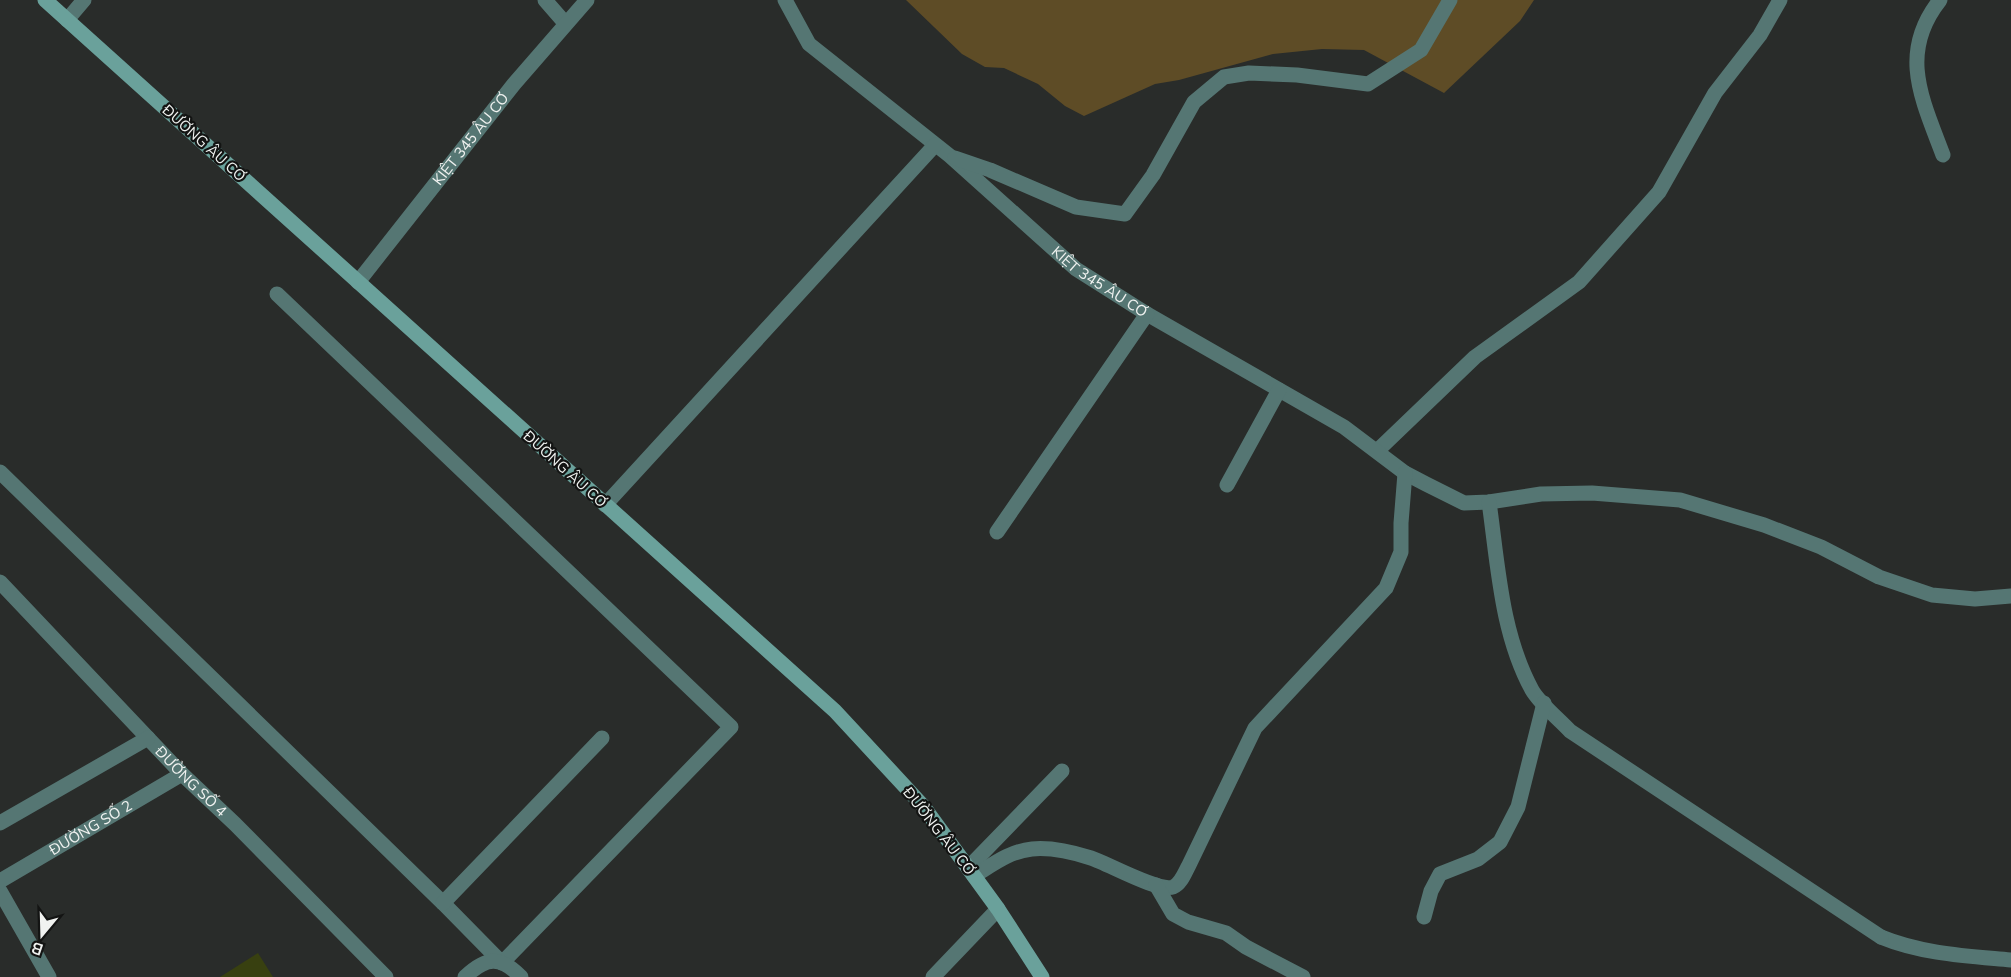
<svg xmlns="http://www.w3.org/2000/svg" width="2011" height="977" viewBox="0 0 2011 977" font-family="'Nunito Sans',sans-serif">
<style>
.green{fill:#5e4c26}
.building{fill:#384010}
.lines{fill:none;stroke-linecap:round;stroke-linejoin:round}
.service{stroke:#557673;stroke-width:15}
.minor{stroke:#557673;stroke-width:15}
.tertiary{stroke:#557673;stroke-width:15}
.secondary{stroke:#6aa19b;stroke-width:15}
.labels{text-anchor:middle;dominant-baseline:central;stroke-width:4.5;stroke-linejoin:round;paint-order:stroke}
.street-label{font-size:15px;fill:#f0f2f0;stroke:#131413}
</style>
<rect width="100%" height="100%" fill="#292c2a"/>
<polygon class="green" points="906,0 1534,0 1520,21 1444,93 1364,50 1322,49 1273,54 1179,80 1155,84 1084,116 1065,106 1038,84 1004,68 985,67 962,54"/>
<polygon class="building" points="258,953 273,977 220,977"/>
<g class="lines">
<g class="service">
<path d="M1940,0C1898,53 1922,99 1943,155"/>
<polyline points="1377,451 1475,357 1579,282 1659,192 1715,93 1760,35 1780,0"/>
<polyline points="0,472 443,903 502,963 731,727 277,294"/>
<polyline points="0,891 49,977"/>
<polyline points="443,903 602,738"/>
<path d="M1881,937C1922,954 1968,956 2011,960"/>
<path d="M465,977C486,957 500,955 521,977"/>
<polyline points="933,977 998,909"/>
</g>
<g class="minor">
<polyline points="545,0 565,23"/>
<path id="s1" d="M785,0L809,44L950,156L1076,269L1147,314L1344,427L1405,473L1426,484L1464,503L1489,502L1541,494L1592,493L1680,500L1764,525L1821,547L1879,577L1932,595L1975,599L2011,596"/>
<polyline points="67,20 84,0"/>
<polyline points="955,158 990,170 1076,207 1125,214 1153,175 1194,102 1224,77 1249,73 1297,75 1368,84 1421,50 1450,0"/>
<path id="s2" d="M358,282L514,84L587,0"/>
<polyline points="1227,485 1279,390"/>
<path d="M1489,502C1498,565 1501,633 1532,690C1540,704 1559,719 1570,731L1881,937"/>
<polyline points="605,505 935,145"/>
<polyline points="997,532 1147,314"/>
<polyline points="968,868 1062,771"/>
<path d="M974,876C992,865 1010,851 1032,849C1052,847 1072,852 1091,858C1109,864 1158,892 1173,887C1181,884 1185,872 1189,865L1255,728L1386,588L1401,552V523L1405,473"/>
<polyline points="1156,885 1173,914 1188,922 1226,933 1246,947 1303,977"/>
<polyline points="1424,917 1431,891 1440,874 1478,859 1500,842 1518,807 1544,703"/>
</g>
<g class="tertiary">
<path id="s3" d="M0,582L182,774L235,824L386,977"/>
<polyline points="0,823 148,738"/>
<path id="s4" d="M0,881L182,774"/>
</g>
<polyline class="secondary" points="45,0 835,711 923,806 998,909 1042,977"/>
</g>
<g class="labels">
<g class="street-label">
<text stroke="none"><textPath href="#s2" startOffset="182">KIỆT 345 ÂU CƠ</textPath></text>
<text transform="translate(204 143) rotate(42)">ĐƯỜNG ÂU CƠ</text>
<text stroke="none"><textPath href="#s1" startOffset="426">KIỆT 345 ÂU CƠ</textPath></text>
<text transform="translate(565 469) rotate(42)">ĐƯỜNG ÂU CƠ</text>
<text stroke="none"><textPath href="#s3" startOffset="276">ĐƯỜNG SỐ 4</textPath></text>
<text stroke="none"><textPath href="#s4" startOffset="105">ĐƯỜNG SỐ 2</textPath></text>
<text transform="translate(939 831) rotate(52)">ĐƯỜNG ÂU CƠ</text>
</g>
</g>
<g transform="translate(42 935) rotate(199)" stroke="#131413" stroke-width="4.5" paint-order="stroke">
<path d="M0-4.5L10 22L0 15L-10 22Z" fill="#f0f2f0"/>
<text y="-9" font-size="16" font-weight="bold" text-anchor="middle" fill="#f0f2f0">B</text>
</g>
</svg>
